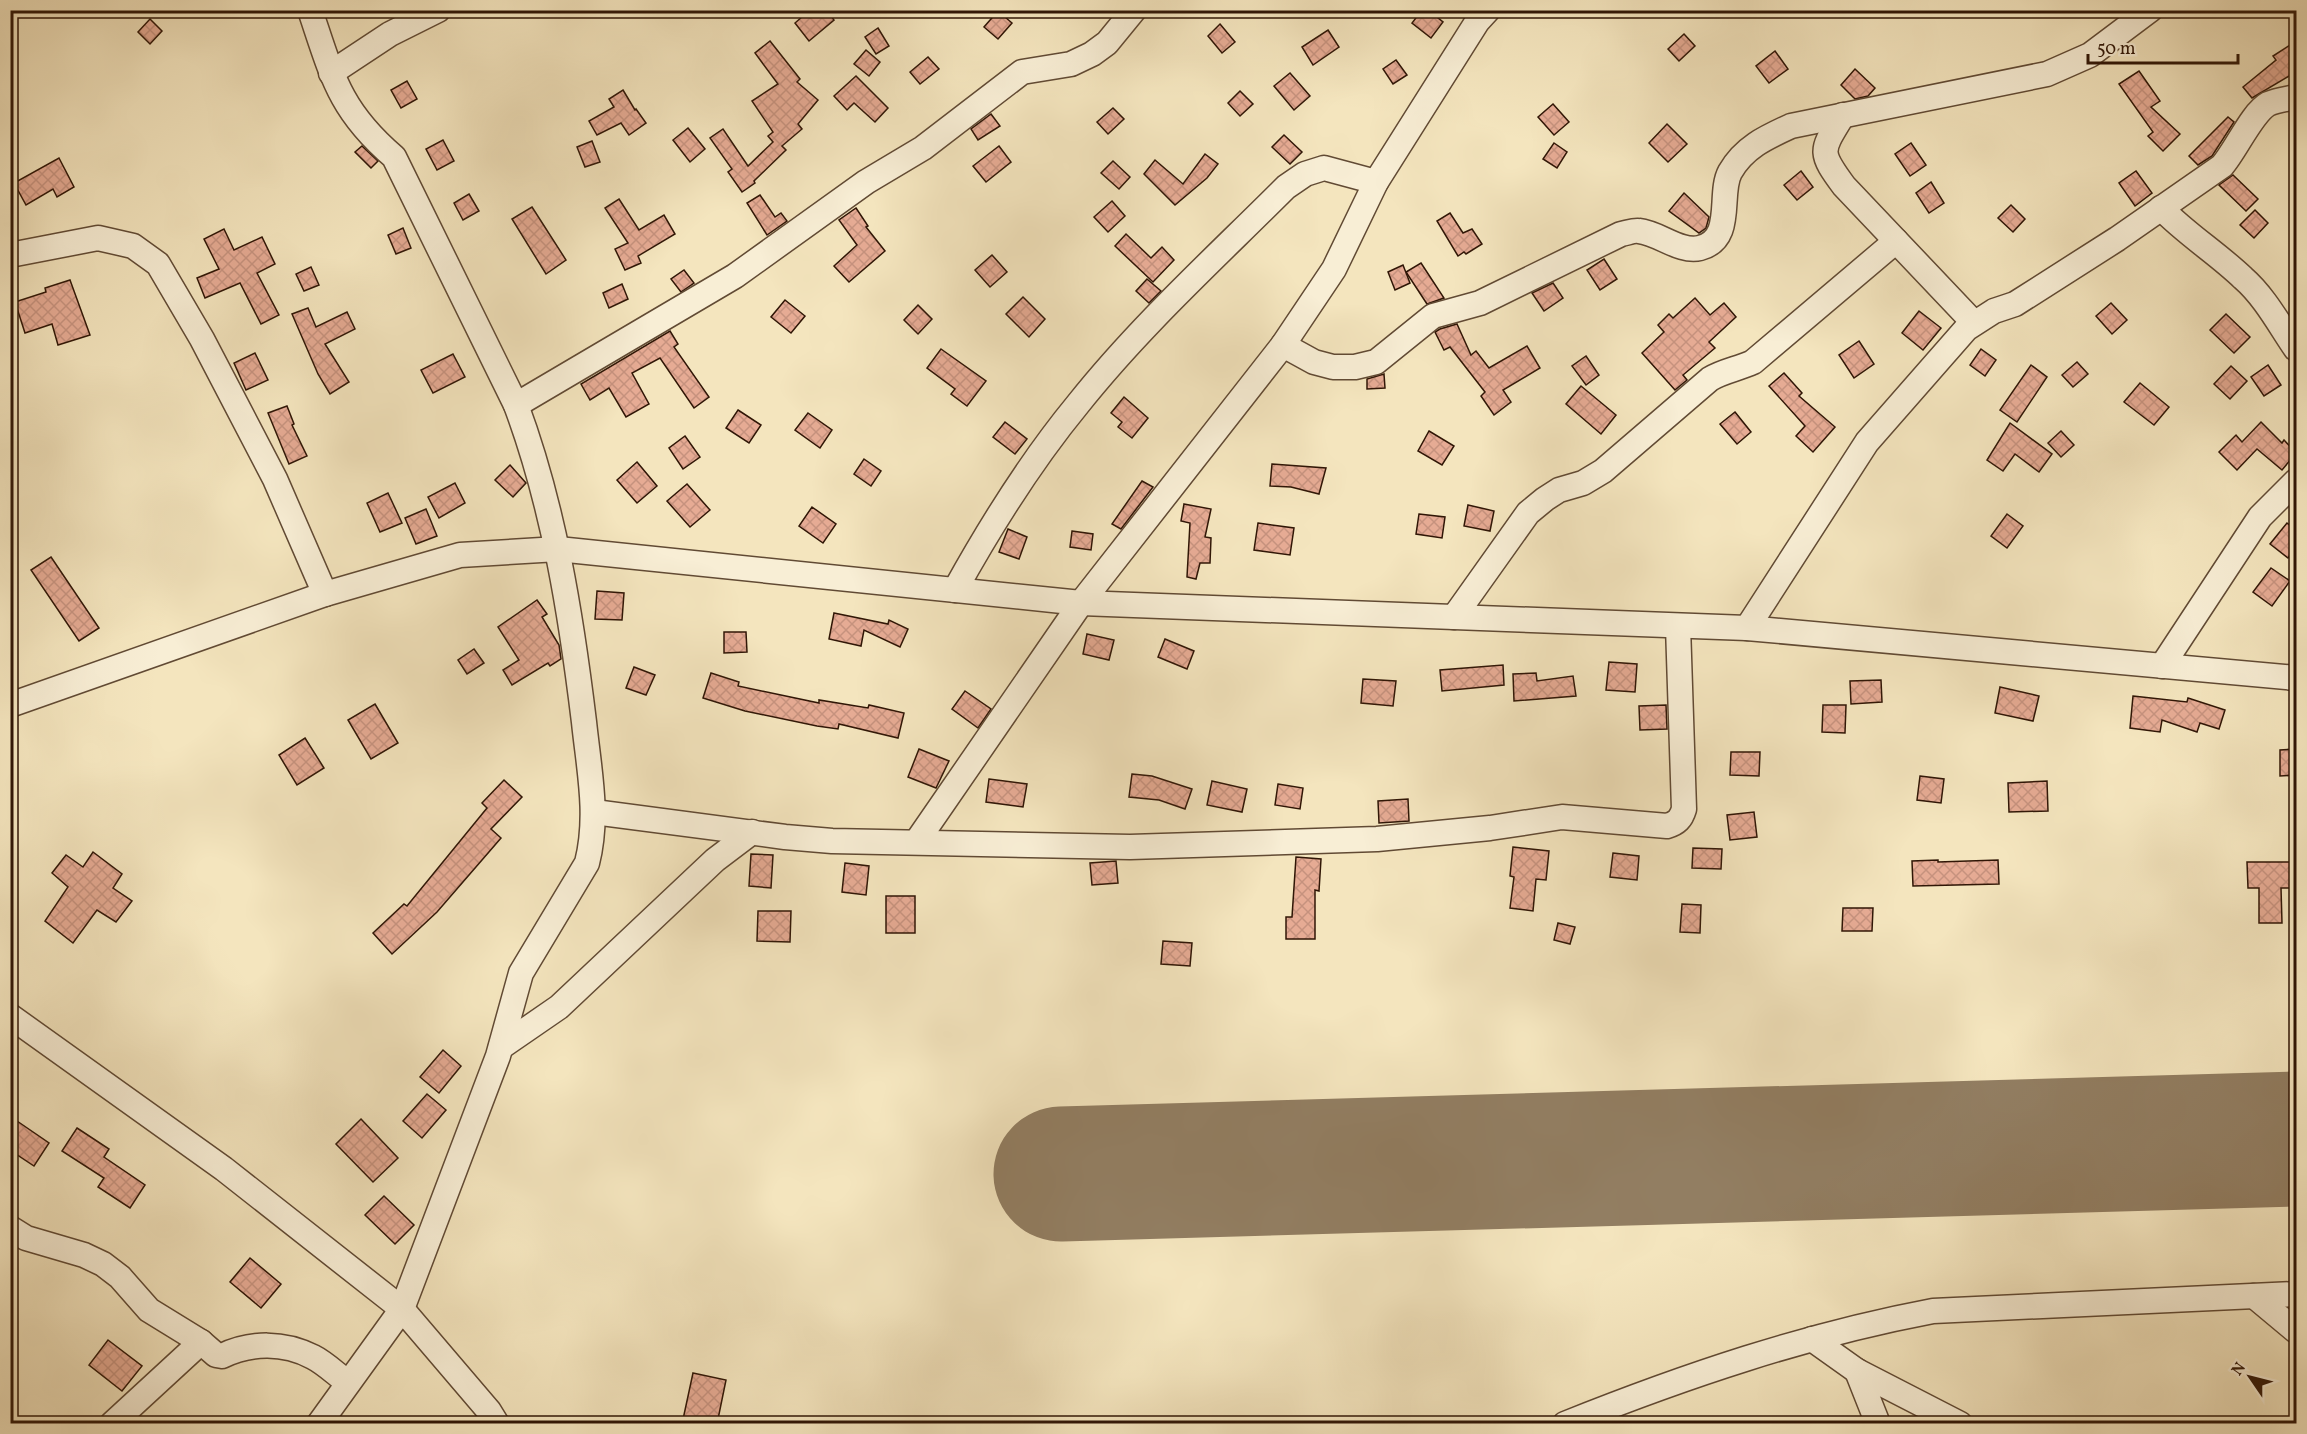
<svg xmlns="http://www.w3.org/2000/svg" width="2307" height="1434" viewBox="0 0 2307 1434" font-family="Vollkorn,serif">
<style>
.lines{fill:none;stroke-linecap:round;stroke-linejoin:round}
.runway{stroke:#927e62;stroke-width:135}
.building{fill:url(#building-cross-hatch);stroke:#301606;stroke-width:1.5}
.minor-casing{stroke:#614a34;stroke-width:27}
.minor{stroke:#f8eed5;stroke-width:24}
</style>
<defs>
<pattern id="building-cross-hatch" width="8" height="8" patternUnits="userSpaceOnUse" patternTransform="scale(1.5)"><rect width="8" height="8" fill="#e6ab94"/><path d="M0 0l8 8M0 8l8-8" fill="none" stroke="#c6927e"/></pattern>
</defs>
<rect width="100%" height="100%" fill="#f4e5be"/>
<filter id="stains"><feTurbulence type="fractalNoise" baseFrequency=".00333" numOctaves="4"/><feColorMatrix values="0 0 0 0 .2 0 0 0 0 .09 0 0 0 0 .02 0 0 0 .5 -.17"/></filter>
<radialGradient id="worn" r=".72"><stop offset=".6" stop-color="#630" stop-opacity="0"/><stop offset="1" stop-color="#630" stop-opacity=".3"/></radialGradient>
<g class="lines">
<polyline class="runway" points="1061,1174 2296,1139"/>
</g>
<g class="building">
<polygon points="810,10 827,10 834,20 809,41 795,23"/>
<polygon points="1422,10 1428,10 1443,22 1431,38 1412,23"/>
<polygon points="998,11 1012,23 998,39 984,27"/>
<polygon points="150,19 162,31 150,44 138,32"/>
<polygon points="1220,24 1235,42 1222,53 1208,36"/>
<polygon points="878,28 889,46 876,54 865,37"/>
<polygon points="1328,30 1339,47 1313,65 1302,47"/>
<polygon points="1684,34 1695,46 1679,61 1668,49"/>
<polygon points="770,41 800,79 797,82 818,100 798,124 802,129 782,146 786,150 754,181 755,183 742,192 728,172 732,169 710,138 723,129 748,166 773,142 768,136 773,132 752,101 778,84 755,53"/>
<polygon points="2290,45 2296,56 2296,72 2252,98 2243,87 2276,60 2273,56"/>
<polygon points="866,50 880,62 869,76 854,64"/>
<polygon points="1775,51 1788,69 1769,83 1756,66"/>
<polygon points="928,57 939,69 920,84 910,72"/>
<polygon points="1396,60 1407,75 1393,84 1383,69"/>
<polygon points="1855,69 1875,88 1868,96 1855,99 1841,85"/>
<polygon points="2139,71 2160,101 2151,107 2180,134 2163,151 2148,136 2153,132 2119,84"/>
<polygon points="1290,73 1310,96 1294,110 1274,86"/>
<polygon points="856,76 888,108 875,122 854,103 847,110 834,96"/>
<polygon points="407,81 417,99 401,108 391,90"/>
<polygon points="623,90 635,110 636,109 646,123 629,135 621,123 597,135 589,121 614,107 609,99"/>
<polygon points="1240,91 1253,104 1240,116 1228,103"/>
<polygon points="1553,104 1569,122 1554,135 1538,117"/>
<polygon points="1113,108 1124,119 1108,134 1097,122"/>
<polygon points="991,114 1000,126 978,140 971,129"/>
<polygon points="2228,117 2234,122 2212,156 2198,165 2189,156"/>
<polygon points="1667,124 1687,144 1668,162 1649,143"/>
<polygon points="688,128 705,149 690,162 673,140"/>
<polygon points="1284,135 1302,152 1290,164 1272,147"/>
<polygon points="443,140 454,161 437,170 426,149"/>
<polygon points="592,141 600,162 585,167 577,147"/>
<polygon points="1554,143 1567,152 1557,168 1543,159"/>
<polygon points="1911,143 1926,165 1910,176 1895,154"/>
<polygon points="362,146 378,161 371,168 355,152"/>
<polygon points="999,146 1011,162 986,182 973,166"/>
<polygon points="1205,154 1218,164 1207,178 1175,205 1144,174 1155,160 1183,184"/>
<polygon points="59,158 74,187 57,197 53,189 26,205 14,183"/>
<polygon points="1113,161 1130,177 1119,189 1101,173"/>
<polygon points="1801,171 1813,187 1797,200 1784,185"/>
<polygon points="2136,171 2152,193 2135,206 2119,183"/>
<polygon points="2233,175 2258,199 2246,211 2219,185"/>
<polygon points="1931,182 1944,203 1929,213 1916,193"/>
<polygon points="1684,193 1709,217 1706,228 1699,233 1669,211"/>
<polygon points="469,194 479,211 463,220 454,203"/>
<polygon points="760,195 775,217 781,213 787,221 767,235 747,203"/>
<polygon points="619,199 639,230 664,215 675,234 638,256 641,263 625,270 615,249 628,243 605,208"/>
<polygon points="1112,201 1125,216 1108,232 1094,217"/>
<polygon points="2011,205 2025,219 2013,232 1998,218"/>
<polygon points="532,207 566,260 546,274 512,219"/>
<polygon points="856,208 868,226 866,227 885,251 849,282 834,266 857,245 839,220"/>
<polygon points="2255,210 2268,223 2254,238 2240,225"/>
<polygon points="1450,213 1463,233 1472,229 1482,244 1466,254 1464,252 1458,256 1437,221"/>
<polygon points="403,228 411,248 396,254 388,235"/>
<polygon points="224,229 234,250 262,237 275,264 257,273 279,315 261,324 240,283 205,298 197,278 219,269 204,239"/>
<polygon points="1126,234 1151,258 1162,247 1174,260 1153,282 1115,246"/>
<polygon points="992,255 1007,272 990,287 975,270"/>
<polygon points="1604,259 1617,279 1600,290 1587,270"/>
<polygon points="1421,263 1444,298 1427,304 1406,272"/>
<polygon points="1403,265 1410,283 1395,290 1388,272"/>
<polygon points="311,267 319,285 304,291 296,274"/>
<polygon points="684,270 694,283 681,292 671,279"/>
<polygon points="1147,279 1161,291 1149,303 1136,291"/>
<polygon points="70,280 90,335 58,345 52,324 25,333 15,302 46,292 45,288"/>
<polygon points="1553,283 1563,298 1544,311 1532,293"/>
<polygon points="622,284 628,299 609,308 603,293"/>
<polygon points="1023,297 1045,319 1029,337 1006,314"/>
<polygon points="1695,298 1710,315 1724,303 1736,317 1709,342 1715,348 1683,375 1687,380 1675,390 1642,353 1664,332 1658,325 1669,314 1673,318"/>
<polygon points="785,300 805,316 791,333 771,317"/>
<polygon points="2111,303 2127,320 2112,334 2096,316"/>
<polygon points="918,305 932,319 918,334 904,320"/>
<polygon points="308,308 316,327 347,312 355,329 325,344 349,382 330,394 318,374 292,314"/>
<polygon points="1919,311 1941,328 1923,350 1902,333"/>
<polygon points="2226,314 2250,337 2234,353 2210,330"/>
<polygon points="1457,324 1471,355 1476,351 1489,368 1527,346 1540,368 1503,390 1511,402 1494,415 1481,396 1485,392 1450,347 1444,350 1435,332 1440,329"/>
<polygon points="670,331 678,344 674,347 709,397 694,408 660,358 632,373 649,404 626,417 609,388 590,400 581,384"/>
<polygon points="1859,341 1874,364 1854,378 1839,355"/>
<polygon points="941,349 986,381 967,406 951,394 955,389 927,368"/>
<polygon points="1981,349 1996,360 1985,376 1970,365"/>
<polygon points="255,353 268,380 246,390 234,363"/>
<polygon points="453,354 465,377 433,393 421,370"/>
<polygon points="1586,356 1599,375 1586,385 1572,366"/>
<polygon points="2077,362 2088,374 2073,387 2062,375"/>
<polygon points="2031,365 2047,377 2017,422 2000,410"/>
<polygon points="2268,365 2281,385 2264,396 2251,377"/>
<polygon points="2231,366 2247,381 2230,399 2214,384"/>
<polygon points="1784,373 1802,393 1799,396 1835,427 1813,452 1796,436 1805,426 1769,386"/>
<polygon points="1384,374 1385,388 1367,389 1367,379"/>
<polygon points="2140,383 2169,407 2154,425 2124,402"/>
<polygon points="1581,386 1616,415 1601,434 1566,404"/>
<polygon points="1124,397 1148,418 1132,438 1118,427 1122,422 1111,413"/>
<polygon points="287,406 294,424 292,425 307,456 289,464 268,413"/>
<polygon points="738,410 761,425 749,443 726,428"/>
<polygon points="1735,412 1751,432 1737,444 1720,424"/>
<polygon points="808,413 832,430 820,448 795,430"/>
<polygon points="1005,422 1027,439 1015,454 993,437"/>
<polygon points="2261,422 2282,443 2284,440 2296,453 2282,470 2257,449 2237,470 2219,452 2236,435 2242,442"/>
<polygon points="2010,423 2052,454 2039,472 2015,454 2003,471 1987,460"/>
<polygon points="1429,431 1454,446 1442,465 1418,451"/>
<polygon points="2061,431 2074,445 2061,457 2048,443"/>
<polygon points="685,436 700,457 683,469 669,448"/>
<polygon points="864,459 881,471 871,486 854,474"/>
<polygon points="637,462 657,486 637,503 617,480"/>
<polygon points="1272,464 1326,468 1319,494 1291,487 1270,486"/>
<polygon points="510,465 526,483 513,497 495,480"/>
<polygon points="1142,481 1153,487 1121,529 1112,524"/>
<polygon points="455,483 465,503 439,518 428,497"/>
<polygon points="687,484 710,510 690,527 667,501"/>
<polygon points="388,493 402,523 380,532 367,503"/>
<polygon points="1184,504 1211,509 1205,537 1211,538 1210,563 1200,563 1196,579 1187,577 1190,523 1181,521"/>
<polygon points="1468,505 1494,511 1490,531 1464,526"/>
<polygon points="812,507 836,524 823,543 799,526"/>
<polygon points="426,509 437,536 416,544 405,518"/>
<polygon points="1419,514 1445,517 1442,538 1416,534"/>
<polygon points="2007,514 2023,526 2007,548 1991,536"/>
<polygon points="1258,523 1294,528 1290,555 1254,550"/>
<polygon points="2287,523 2296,530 2296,547 2288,558 2270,544"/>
<polygon points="1008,529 1027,537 1019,559 999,552"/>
<polygon points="1072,531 1093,534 1091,550 1070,547"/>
<polygon points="51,557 99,628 79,641 31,570"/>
<polygon points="2271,568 2290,581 2272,606 2253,592"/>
<polygon points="597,591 624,593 622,620 595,619"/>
<polygon points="537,600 547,614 542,617 559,645 561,659 550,666 548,663 512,685 503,670 519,660 498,627"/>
<polygon points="834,613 888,624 889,620 908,629 900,647 864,630 861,646 829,639"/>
<polygon points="724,632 746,632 747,652 724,653"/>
<polygon points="1087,634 1114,640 1109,660 1083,654"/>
<polygon points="1165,639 1194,651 1187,669 1158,657"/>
<polygon points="474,649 484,663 467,674 458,660"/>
<polygon points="1609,662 1637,664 1635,692 1606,690"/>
<polygon points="1503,665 1504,685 1442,691 1440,670"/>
<polygon points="634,667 655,675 646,695 626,688"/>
<polygon points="711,673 739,682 738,686 819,703 819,700 868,708 869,705 904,713 898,738 839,724 838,729 817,726 745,711 703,698"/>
<polygon points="1536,673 1537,681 1573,676 1576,696 1514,701 1513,674"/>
<polygon points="1363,679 1396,681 1393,706 1361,703"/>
<polygon points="1881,680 1882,702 1851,704 1850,681"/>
<polygon points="2000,687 2039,696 2033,721 1995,713"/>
<polygon points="965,691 991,709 978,728 952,709"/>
<polygon points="2133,696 2187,702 2188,698 2225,710 2219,729 2200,723 2197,732 2162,720 2160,732 2130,728"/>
<polygon points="375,704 398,743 371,759 348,720"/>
<polygon points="1666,705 1667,729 1640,730 1639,706"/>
<polygon points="1823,705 1846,705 1845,733 1822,732"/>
<polygon points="305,738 324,768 297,785 279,755"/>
<polygon points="919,749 949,761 936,788 908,777"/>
<polygon points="2296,749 2296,775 2280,776 2280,750"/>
<polygon points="1731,752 1760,752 1759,776 1730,775"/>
<polygon points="1132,774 1152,776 1192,789 1185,809 1159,800 1129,797"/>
<polygon points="1920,776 1944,779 1941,803 1917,800"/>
<polygon points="989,779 1027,784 1023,807 986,802"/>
<polygon points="504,780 522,797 491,829 501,838 437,912 392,954 373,933 404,904 407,906 487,808 482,803"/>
<polygon points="1212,781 1247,789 1242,812 1207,805"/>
<polygon points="2047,781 2048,811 2009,812 2008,783"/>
<polygon points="1278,784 1303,788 1300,809 1275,805"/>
<polygon points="1408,799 1409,821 1379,823 1378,801"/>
<polygon points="1754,812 1757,837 1730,840 1727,815"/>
<polygon points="1513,847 1549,851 1546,880 1536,879 1533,911 1510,908 1514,877 1510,876"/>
<polygon points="1693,848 1722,849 1721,869 1692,868"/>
<polygon points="93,852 122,874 113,888 132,901 116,922 97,910 73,943 45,921 68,887 52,873 66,855 83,867"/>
<polygon points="1613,853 1639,856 1637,880 1610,877"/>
<polygon points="751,854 773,855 771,888 749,886"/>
<polygon points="1296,857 1321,859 1319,891 1315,890 1315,939 1286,939 1286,917 1292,917"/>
<polygon points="1938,860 1938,862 1998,860 1999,884 1913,886 1912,861"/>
<polygon points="1116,861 1118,883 1092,885 1090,863"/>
<polygon points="2247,862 2296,862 2296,888 2281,888 2282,923 2259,923 2259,888 2248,888"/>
<polygon points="845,863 869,866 866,895 842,892"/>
<rect x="886" y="896" width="29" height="37"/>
<polygon points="1682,904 1701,905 1700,933 1680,932"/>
<polygon points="1843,908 1873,908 1872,931 1842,931"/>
<polygon points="758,911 791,911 790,942 757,941"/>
<polygon points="1558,923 1575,927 1570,944 1554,940"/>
<polygon points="1163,941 1192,943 1190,966 1161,964"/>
<polygon points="443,1050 461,1066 439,1093 420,1077"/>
<polygon points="427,1094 446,1110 422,1138 403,1121"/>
<polygon points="361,1119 398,1158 373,1182 336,1144"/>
<polygon points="17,1121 49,1143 34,1166 10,1150 10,1132"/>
<polygon points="77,1128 109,1149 104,1157 145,1185 130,1208 98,1187 104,1178 62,1151"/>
<polygon points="384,1196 414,1225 395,1244 365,1215"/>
<polygon points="250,1258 281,1284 261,1308 230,1282"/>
<polygon points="108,1340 142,1366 122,1391 89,1365"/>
<polygon points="693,1373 726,1380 717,1424 682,1424"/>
</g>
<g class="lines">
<g class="minor-casing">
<g id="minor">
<path d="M310,10C332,75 339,110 394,157L516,405C554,507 571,615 584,722C589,770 599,816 587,863L521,973L498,1056L402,1309L319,1424"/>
<polyline points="331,73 390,34 438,10"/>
<path d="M1843,115C1821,151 1818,151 1844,186L1974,323"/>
<path d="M2161,208C2186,234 2217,253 2243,278C2265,297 2280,326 2296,349"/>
<polyline points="10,255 98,238 133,246 158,264 202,339 275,479 325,594"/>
<path d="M1283,345L1314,362L1333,367H1355L1376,362L1433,316L1480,303L1621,234C1627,233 1634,230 1639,231C1659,233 1680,253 1700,248C1735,239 1718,194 1730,172C1744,147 1767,137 1791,126L2047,74L2090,55L2150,10"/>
<polyline points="516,405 735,276 866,182 923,148 1022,72 1071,64 1092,54 1107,43 1134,10"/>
<path d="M955,590C991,525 1031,461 1078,404C1140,326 1216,257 1286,187L1305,174L1324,168L1376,182"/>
<path d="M1454,617L1528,513L1545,499L1559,490L1583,483L1603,471L1710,379C1723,371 1738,369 1753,362L1896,241"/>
<path d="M1747,628L1867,442L1966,329L1994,311L2015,304L2117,239L2222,166C2236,150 2252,113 2268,104C2277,100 2287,99 2296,97"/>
<polyline points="2162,666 2260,517 2296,481"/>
<polyline points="10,705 325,594 460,555 558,549 1081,603 1747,628 2296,678"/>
<path d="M594,812L785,837L832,841L1130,847L1377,839L1490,828L1562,817L1667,826C1677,823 1681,819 1684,809L1678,626"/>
<polyline points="917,841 1081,603 1283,345 1334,269 1376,182 1477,22 1488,10"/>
<polyline points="10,1016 224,1169 402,1309 489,1411 497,1424"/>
<polyline points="501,1047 559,1007 715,860 752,832"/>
<path d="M10,1228L26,1238L84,1255L103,1264L120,1277L149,1310L201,1342L216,1355L222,1356C251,1342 284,1342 313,1357C325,1363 336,1374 347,1382"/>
<polyline points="2254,1296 2296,1331"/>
<polyline points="1812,1339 1857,1371 1960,1424"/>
<polyline points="1857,1371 1878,1424"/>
<polyline points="112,1424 201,1342"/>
<path d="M1565,1424C1685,1376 1806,1335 1933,1311L2296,1294"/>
</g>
</g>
<use href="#minor" class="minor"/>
</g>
<rect width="2307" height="1434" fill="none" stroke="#f4e5be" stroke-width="36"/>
<rect x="12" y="12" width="2283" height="1410" fill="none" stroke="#301606" stroke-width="3"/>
<rect x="18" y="18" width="2271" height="1398" fill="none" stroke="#301606" stroke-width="1.5"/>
<g transform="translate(2250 1377) rotate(305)" stroke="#f8eed5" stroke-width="4.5" paint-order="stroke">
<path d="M0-4.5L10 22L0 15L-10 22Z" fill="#301606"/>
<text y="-9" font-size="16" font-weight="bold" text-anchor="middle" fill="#301606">N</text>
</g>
<path d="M2088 54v9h150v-9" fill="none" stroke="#301606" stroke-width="3"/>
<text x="2097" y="54" font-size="18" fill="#301606" stroke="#f8eed5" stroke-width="4.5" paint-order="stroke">50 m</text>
<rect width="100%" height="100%" filter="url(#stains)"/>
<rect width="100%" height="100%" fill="url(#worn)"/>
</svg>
